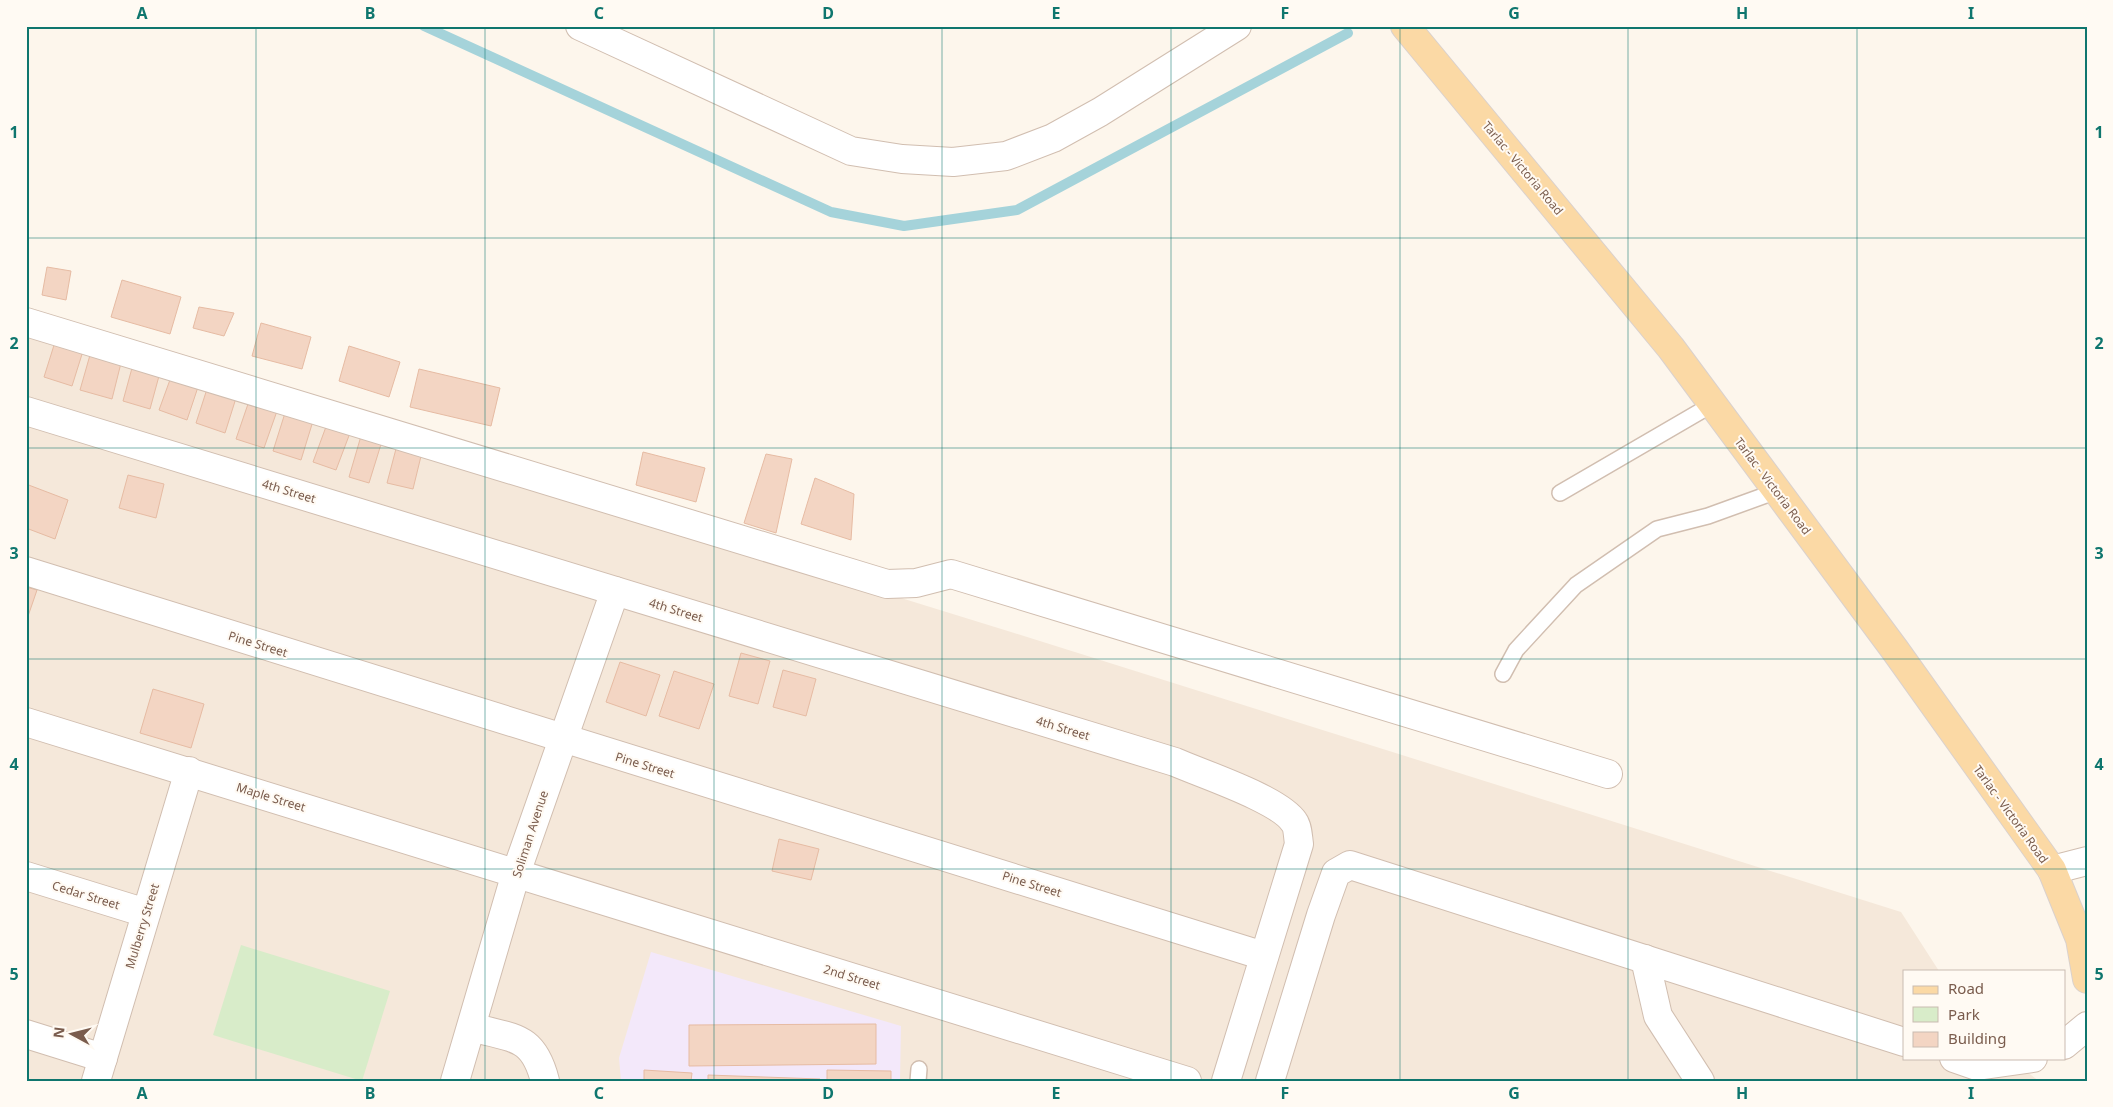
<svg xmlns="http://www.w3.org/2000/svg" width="2113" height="1107" viewBox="0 0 2113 1107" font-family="'Noto Sans',sans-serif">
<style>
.residential{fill:#f5e8da}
.education{fill:#f3e8fa}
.green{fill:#d8ecc9}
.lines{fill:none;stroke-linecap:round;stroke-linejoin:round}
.stream{stroke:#a5d3da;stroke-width:10}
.building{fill:#f3d5c3;stroke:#e6bba3}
.service-casing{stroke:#d1beb0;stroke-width:18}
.minor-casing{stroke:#d1beb0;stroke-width:30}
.primary-casing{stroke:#dad1cd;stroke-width:30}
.service{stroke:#fff;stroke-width:15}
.minor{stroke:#fff;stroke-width:28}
.primary{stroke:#fbd9a5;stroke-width:28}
.grid{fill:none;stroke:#0f766e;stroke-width:1;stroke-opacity:0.55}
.labels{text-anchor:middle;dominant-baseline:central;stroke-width:4;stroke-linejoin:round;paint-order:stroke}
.street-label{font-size:12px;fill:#7a5c4d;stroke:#fffaf3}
.neatline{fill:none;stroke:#0f766e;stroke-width:2}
.grid-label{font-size:16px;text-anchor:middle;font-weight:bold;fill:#0f766e}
</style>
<rect width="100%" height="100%" fill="#fdf6ec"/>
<polygon class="residential" points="26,327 1011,632 1901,912 1939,971 1904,971 1904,1058 2009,1058 2039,1081 26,1081"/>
<polygon class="education" points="651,952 901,1026 900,1081 621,1081 619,1058"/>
<polygon class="green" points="241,945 390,991 362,1081 213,1035"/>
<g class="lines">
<polyline class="stream" points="424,26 831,212 904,226 1017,210 1348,33"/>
</g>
<g class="building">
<polygon points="47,267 71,271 66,300 42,295"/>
<polygon points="122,280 181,297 170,334 111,317"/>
<polygon points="199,307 234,313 224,336 193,328"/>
<polygon points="261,323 311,337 302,369 252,356"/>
<polygon points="55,342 83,351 72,386 44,377"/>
<polygon points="349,346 400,362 389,397 339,381"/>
<polygon points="90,355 121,363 112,399 80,390"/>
<polygon points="132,368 159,376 150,409 123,401"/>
<polygon points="419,369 500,388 491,426 410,407"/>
<polygon points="171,377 198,387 187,420 159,410"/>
<polygon points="207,389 236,398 225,433 196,423"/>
<polygon points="249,401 277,411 264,448 236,439"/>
<polygon points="285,413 313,421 301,460 273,451"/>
<polygon points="327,424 350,433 336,470 313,462"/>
<polygon points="361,436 382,441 369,483 349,477"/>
<polygon points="397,445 422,452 413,489 387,483"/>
<polygon points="643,452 705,468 696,502 636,485"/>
<polygon points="766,454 792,459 776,533 744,523"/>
<polygon points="128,475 164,484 156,518 119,508"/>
<polygon points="815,478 854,494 851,540 801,524"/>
<polygon points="26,484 68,500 55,539 26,528"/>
<polygon points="26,587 37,590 26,622"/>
<polygon points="741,653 770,661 758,704 729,696"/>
<polygon points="620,662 660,675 646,716 606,702"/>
<polygon points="783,670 816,679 806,716 773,707"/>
<polygon points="674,671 714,684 699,729 659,716"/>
<polygon points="153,689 204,704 191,748 140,733"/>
<polygon points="779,839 819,849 811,880 772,871"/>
<polygon points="876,1024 876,1064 689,1066 689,1025"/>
<polygon points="644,1070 692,1073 691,1081 644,1081"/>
<polygon points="827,1070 891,1071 891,1081 827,1081"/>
<polygon points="708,1075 820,1079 820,1081 708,1081"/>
</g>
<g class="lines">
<g class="service-casing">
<g id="service">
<polyline points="1560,493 1713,404"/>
<polyline points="1503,674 1516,650 1576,585 1657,529 1708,516 1777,491"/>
<polyline points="918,1081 919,1069"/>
</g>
</g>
<g class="minor-casing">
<g id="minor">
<polyline points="580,26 851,151 902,159 953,162 1006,156 1053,138 1100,112 1237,26"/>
<polyline points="26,322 887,584 916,583 951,574 1608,774"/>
<path d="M26,411L1175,762C1202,774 1279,799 1294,822C1298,827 1298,838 1299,844L1226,1081"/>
<polyline points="26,571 1264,956"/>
<polyline points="26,722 1187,1081"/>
<polyline points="2052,870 2087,861"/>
<polyline points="26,876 146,913"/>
<polyline points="1645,959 1658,1016 1700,1081"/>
<path d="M472,1027C513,1039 533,1034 545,1081"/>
<polyline points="26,1034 103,1058"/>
<polyline points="2064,1045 2087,1026"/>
<polyline points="1954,1058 1977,1066 2033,1058"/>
<polyline points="96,1081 189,771"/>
<polyline points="455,1081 516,873 615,591"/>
<polyline points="1270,1081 1321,915 1336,873 1350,865 1904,1042"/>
</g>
</g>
<g class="primary-casing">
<polyline id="primary" points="1405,26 1671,348 1895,650 2052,870 2080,939 2087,979"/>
</g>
<use href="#service" class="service"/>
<use href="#minor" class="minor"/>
<use href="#primary" class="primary"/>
</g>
<path class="grid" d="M256,26V1081M485,26V1081M714,26V1081M942,26V1081M1171,26V1081M1400,26V1081M1628,26V1081M1857,26V1081M26,238H2087M26,448H2087M26,659H2087M26,869H2087"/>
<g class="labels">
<g class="street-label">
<text transform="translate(1523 168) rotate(50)">Tarlac - Victoria Road</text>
<text transform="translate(1773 486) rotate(53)">Tarlac - Victoria Road</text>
<text transform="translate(289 491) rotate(17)">4th Street</text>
<text transform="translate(676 610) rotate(17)">4th Street</text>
<text transform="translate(258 644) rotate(17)">Pine Street</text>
<text transform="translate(1063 728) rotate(17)">4th Street</text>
<text transform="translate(645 765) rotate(17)">Pine Street</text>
<text transform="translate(271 797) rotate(17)">Maple Street</text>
<text transform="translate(2011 814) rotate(54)">Tarlac - Victoria Road</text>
<text transform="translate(530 834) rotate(-72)">Soliman Avenue</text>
<text transform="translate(1032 884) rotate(17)">Pine Street</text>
<text transform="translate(86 895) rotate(17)">Cedar Street</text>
<text transform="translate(142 926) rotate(-73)">Mulberry Street</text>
<text transform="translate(852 977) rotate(17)">2nd Street</text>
</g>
</g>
<rect width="2113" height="1107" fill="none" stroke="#fffaf3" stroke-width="55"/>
<rect x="1903" y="970" width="162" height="90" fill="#fffaf3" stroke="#cabbb1"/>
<rect x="1913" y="986" width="25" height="8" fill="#fbd9a5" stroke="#cabbb1"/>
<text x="1948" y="994" font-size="15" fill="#7a5c4d">Road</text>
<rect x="1913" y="1007" width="25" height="15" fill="#d8ecc9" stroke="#cabbb1"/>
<text x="1948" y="1020" font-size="15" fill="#7a5c4d">Park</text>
<rect x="1913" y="1032" width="25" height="15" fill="#f3d5c3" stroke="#cabbb1"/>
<text x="1948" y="1044" font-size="15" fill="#7a5c4d">Building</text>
<g transform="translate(72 1034) rotate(277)" stroke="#fffaf3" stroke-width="4" paint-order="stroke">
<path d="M0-4L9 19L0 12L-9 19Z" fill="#7a5c4d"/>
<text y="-8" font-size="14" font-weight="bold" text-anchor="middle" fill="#7a5c4d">N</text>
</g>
<rect x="28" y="28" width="2058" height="1052" class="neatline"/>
<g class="grid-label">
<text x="142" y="19">A</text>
<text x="370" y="19">B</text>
<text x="599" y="19">C</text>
<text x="828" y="19">D</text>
<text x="1056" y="19">E</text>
<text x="1285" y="19">F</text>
<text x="1514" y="19">G</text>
<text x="1742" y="19">H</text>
<text x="1971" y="19">I</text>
<text x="14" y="138">1</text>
<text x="2099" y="138">1</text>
<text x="14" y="349">2</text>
<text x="2099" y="349">2</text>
<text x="14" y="559">3</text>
<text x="2099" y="559">3</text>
<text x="14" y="770">4</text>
<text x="2099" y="770">4</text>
<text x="14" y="980">5</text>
<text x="2099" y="980">5</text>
<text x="142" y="1099">A</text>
<text x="370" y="1099">B</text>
<text x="599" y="1099">C</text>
<text x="828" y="1099">D</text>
<text x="1056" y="1099">E</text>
<text x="1285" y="1099">F</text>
<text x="1514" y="1099">G</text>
<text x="1742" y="1099">H</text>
<text x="1971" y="1099">I</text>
</g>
</svg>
